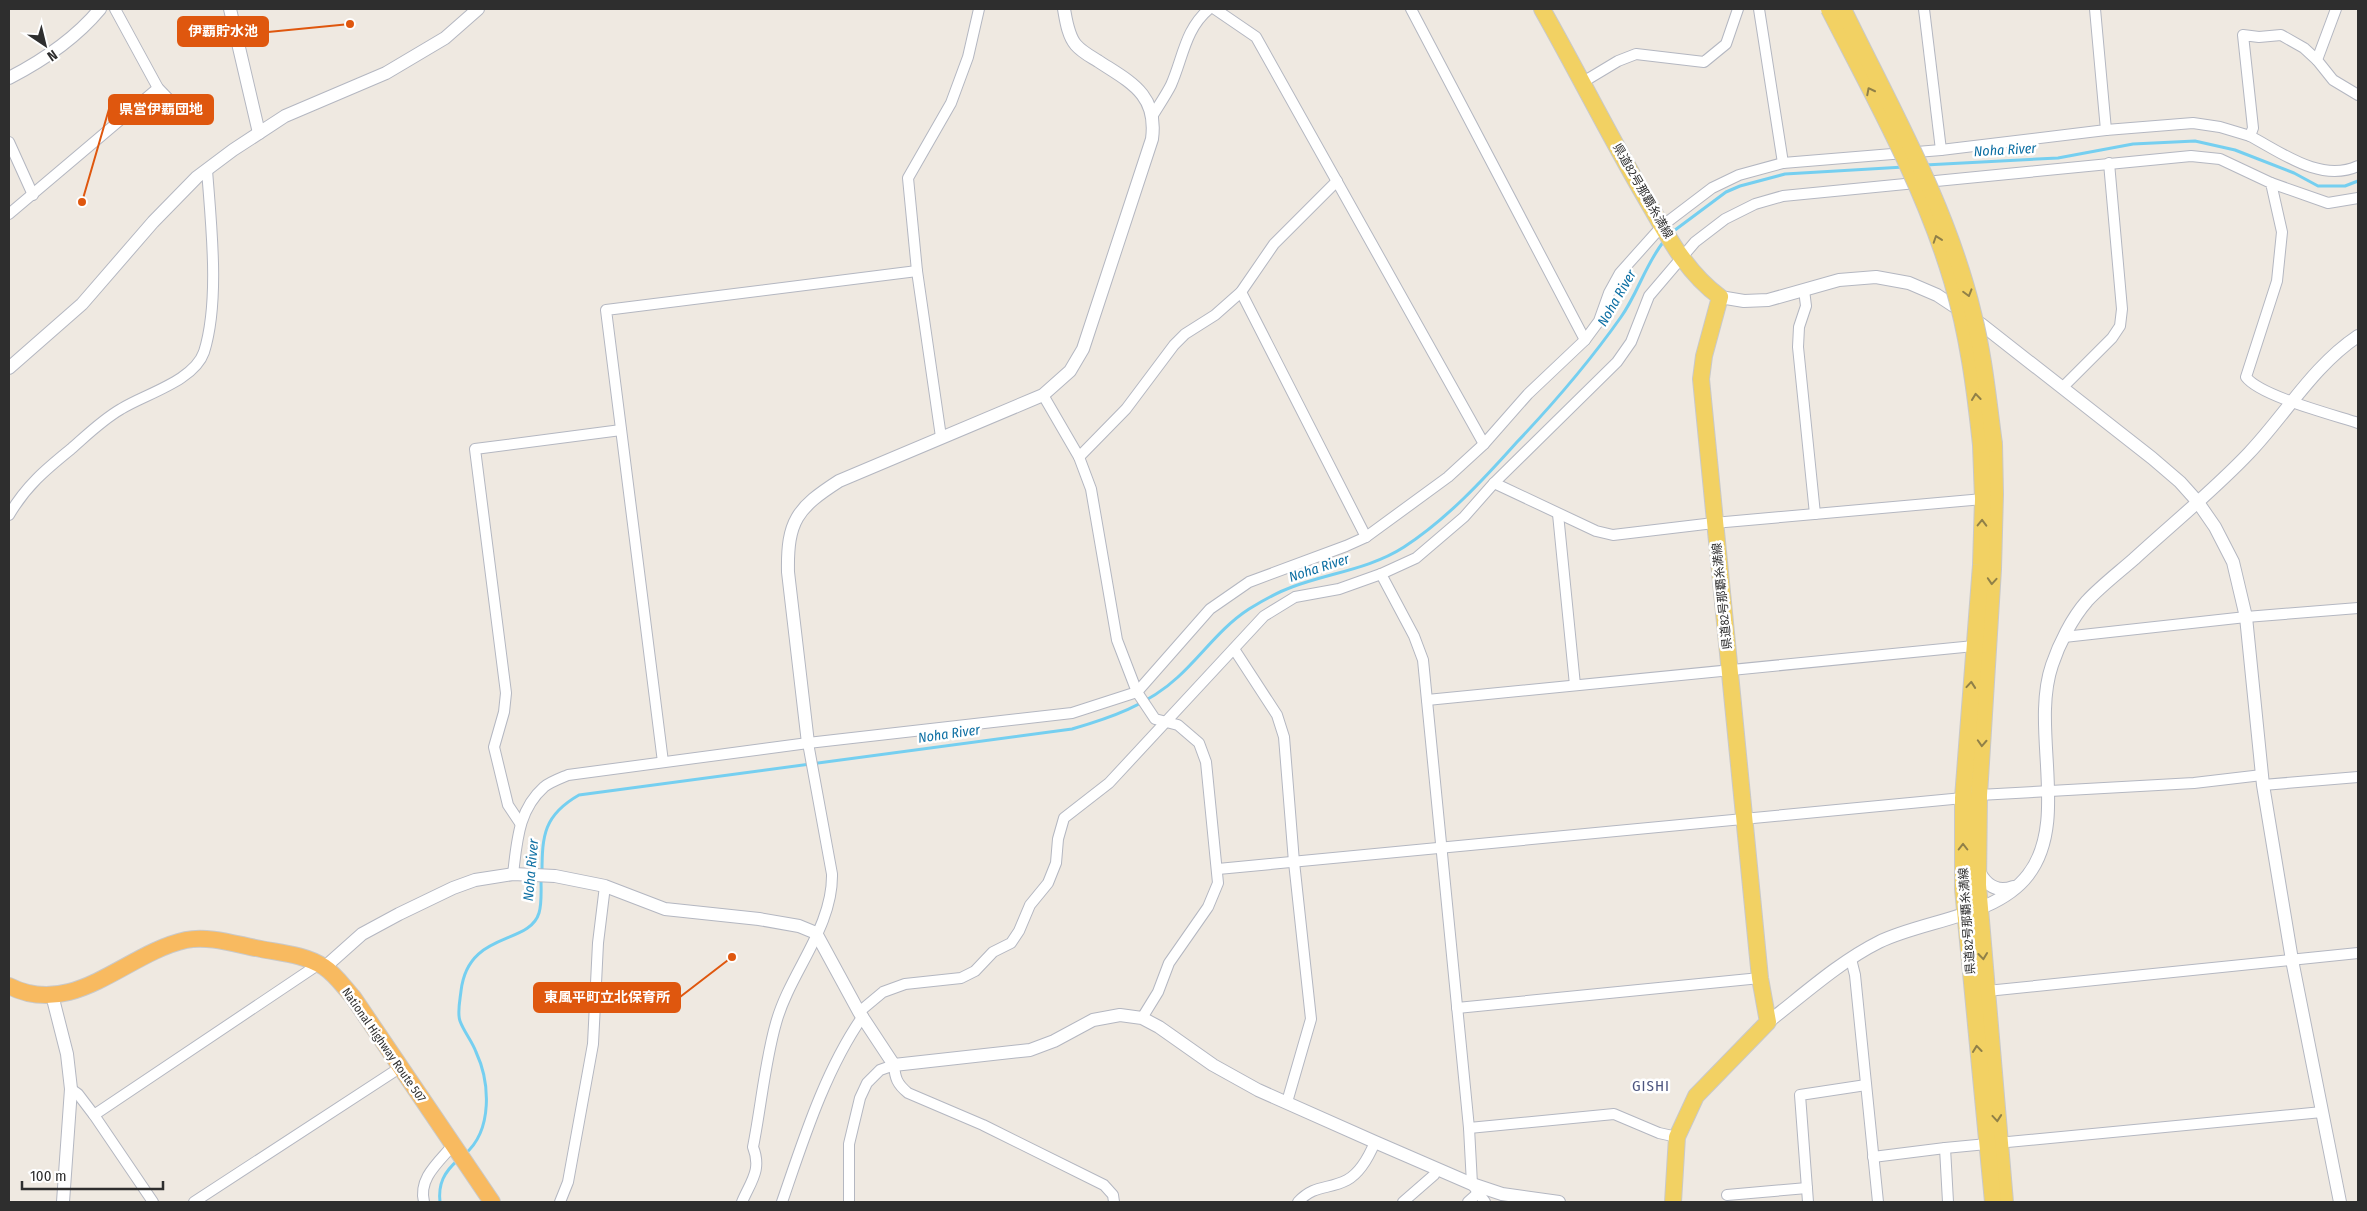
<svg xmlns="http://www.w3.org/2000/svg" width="2367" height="1211" viewBox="0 0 2367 1211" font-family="'Fira Sans Condensed','Noto Sans JP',sans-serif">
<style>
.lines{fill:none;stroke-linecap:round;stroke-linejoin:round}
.stream{stroke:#75cff0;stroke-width:3}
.minor-casing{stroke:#b4b7c1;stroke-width:12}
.tertiary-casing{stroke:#b4b7c1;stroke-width:14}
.primary-casing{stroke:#c9c9c9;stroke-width:18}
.trunk-casing{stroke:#c9c9c9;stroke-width:18}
.minor{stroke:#fff;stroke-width:10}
.tertiary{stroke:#fff;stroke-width:12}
.primary{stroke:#f2d163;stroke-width:16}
.trunk{stroke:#f8ba60;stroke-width:16}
.primary-bridge-casing{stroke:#c9c9c9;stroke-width:18;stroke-linecap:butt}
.primary-bridge{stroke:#f2d163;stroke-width:16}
.oneway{stroke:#908048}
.labels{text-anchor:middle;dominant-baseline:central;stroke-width:5;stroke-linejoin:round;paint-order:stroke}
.street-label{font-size:12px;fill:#2e2e2e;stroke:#fff}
.water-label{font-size:14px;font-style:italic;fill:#0d6fa3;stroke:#fff}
.quarter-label{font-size:15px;letter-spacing:1px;fill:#4d5680;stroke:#fff}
.leader{fill:none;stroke:#df570e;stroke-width:2}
.callout-dot{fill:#df570e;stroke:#fff;stroke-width:2}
.callout{fill:#df570e;stroke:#df570e;stroke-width:2}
.callout-label{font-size:14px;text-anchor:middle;font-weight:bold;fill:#fff}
</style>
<rect width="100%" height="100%" fill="#efe9e1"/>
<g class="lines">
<g class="stream">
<polyline points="1925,165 2058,158 2133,144 2195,141 2235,150 2294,173 2318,186 2345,186 2358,181"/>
<polyline points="1671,233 1726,192 1740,186 1785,174 1904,167"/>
<path d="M542,873C542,835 544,815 579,795L1072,729C1110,718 1148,705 1178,677C1202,655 1221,627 1249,609C1262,601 1278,592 1292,587C1329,573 1370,569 1404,547C1447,519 1483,480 1517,442C1554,403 1590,361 1621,317C1638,293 1645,265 1664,241"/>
<path d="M465,1154C493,1130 490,1082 476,1052C472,1041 464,1032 460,1021C457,1013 460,1000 461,991C468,930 529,946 539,913C542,903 541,890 541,879"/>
<path d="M440,1202C438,1184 444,1172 458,1160"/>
</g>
<g class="minor-casing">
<g id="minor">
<polyline points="115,9 158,88 186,117"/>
<polyline points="1215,9 1256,37 1484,444"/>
<polyline points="1411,9 1585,340"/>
<polyline points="1759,9 1783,163"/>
<polyline points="1924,9 1941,150"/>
<polyline points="2336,9 2317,60 2333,80 2358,95"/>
<polyline points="1583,82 1618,61 1636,54 1704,62 1726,44 1738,9"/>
<path d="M1153,115C1159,105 1166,95 1171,85C1183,58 1185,29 1209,9"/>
<polyline points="2106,130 2193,123 2220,127 2250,136 2253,128 2243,35 2259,37 2281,35 2304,48 2317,60"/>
<path d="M2250,136C2282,153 2321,183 2358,166"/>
<polyline points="9,142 33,195"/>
<polyline points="2271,183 2328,203 2358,198"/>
<polyline points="9,214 158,88"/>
<polyline points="1804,290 1806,306 1799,327 1798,347 1815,514"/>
<polyline points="1241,292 1366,537"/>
<polyline points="2063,387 2112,338 2120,326 2122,309 2109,163"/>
<polyline points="1043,395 1079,457 1091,489 1117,640 1137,692 1155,719 1178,725 1199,743 1206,762 1218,883 1208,907 1169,963 1158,992 1142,1018"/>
<polyline points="941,437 917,271 908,178 951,103 968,57 979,9"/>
<polyline points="1079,457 1126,409 1174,345 1185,334 1215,315 1241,292 1274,244 1337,181"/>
<polyline points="1494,483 1596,531 1613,535 1714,523 1983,499"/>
<polyline points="1558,514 1575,685"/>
<path d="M9,515C26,486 45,470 71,449C87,435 102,420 121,409C145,394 194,381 204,352C220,301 211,224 207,170"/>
<polyline points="1381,574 1414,636 1423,660 1469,1128 1472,1184 1485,1202"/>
<polyline points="2064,637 2246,617 2358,608"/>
<polyline points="1234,649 1277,715 1284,737 1294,862 1311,1019 1287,1102"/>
<polyline points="1427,700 1974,646"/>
<polyline points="663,762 606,310 917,271"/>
<polyline points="2263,785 2358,777"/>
<polyline points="1979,795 2194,783 2262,775"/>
<polyline points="520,823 508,805 494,747 504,712 506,693 475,449 621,430"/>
<polyline points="1218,869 1963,798"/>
<path d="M513,874C517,842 518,810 544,787C550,782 561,778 568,775L808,743L1072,713L1137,692L1210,609L1249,582L1346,546L1366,537L1448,477L1484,444L1528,394L1585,340L1599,321L1609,293L1620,273L1662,226L1712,188L1739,175L1783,163L1941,150L2106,130L2095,9"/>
<polyline points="1851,959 1855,975 1878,1202"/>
<polyline points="1987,991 2358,953"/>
<polyline points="1457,1008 1760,978"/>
<path d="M859,1012L883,992L905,984L961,978L975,971L993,952L1011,943L1019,931L1030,905L1048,883L1056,863L1058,839L1064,818L1109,783L1264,616L1295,597L1339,589L1381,574L1416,558L1464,517L1494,483L1617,362L1631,342L1649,296L1695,242L1725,219L1755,204L1783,196L2191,156L2220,159L2271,183L2282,232L2277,281L2246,377C2260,396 2334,415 2358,423"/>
<polyline points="71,1089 78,1094 94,1115 153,1202"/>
<polyline points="94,1115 319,964"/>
<polyline points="1469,1128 1614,1114 1659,1133 1677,1137"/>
<polyline points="1945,1148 1948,1202"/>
<polyline points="1873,1157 1945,1148 2322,1112"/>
<polyline points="1727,1195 1807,1188"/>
<polyline points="194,1202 401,1067"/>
<path d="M424,1202C418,1178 439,1162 453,1145"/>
<polyline points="560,1202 568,1182 593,1044 598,943 605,886"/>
<path d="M742,1202C751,1181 762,1170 753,1147C761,1107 765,1061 776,1023C790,972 833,928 832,874L808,743"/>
<path d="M782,1202C803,1141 825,1070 863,1016"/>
<path d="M849,1202V1144L860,1098L867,1083L880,1070L894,1065C895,1078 897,1084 908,1093L983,1125L1104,1185L1113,1195L1114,1202"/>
<path d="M1298,1202C1315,1184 1328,1190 1347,1180C1360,1173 1370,1154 1375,1142"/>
<polyline points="1403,1202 1434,1175 1437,1169"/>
<polyline points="1468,1202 1478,1193"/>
<polyline points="1808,1202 1800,1095 1866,1085"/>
</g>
</g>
<g class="tertiary-casing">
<g id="tertiary">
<polyline points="230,9 259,133"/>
<path d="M9,78C44,60 75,39 100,9"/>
<polyline points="1720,297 1744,301 1768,300 1839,280 1876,277 1909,283 1937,295 1981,324 2152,458 2180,482 2197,501 2215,527 2233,562 2246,617 2263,785 2292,960 2340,1202"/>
<polyline points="9,368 82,304 153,222 197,177 233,150 285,116 386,73 445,38 478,9"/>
<path d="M808,743L788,572C787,521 797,508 839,481L1043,395L1070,371L1083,349L1152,139C1158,94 1130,82 1098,61C1090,56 1082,52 1076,45C1068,36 1066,20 1064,9"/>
<path d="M1978,869C1985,885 1997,893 2013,887"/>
<polyline points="325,967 362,934 399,914 453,888 475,880 513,874 555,876 605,886 665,909 759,919 799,926 816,933 859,1012 894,1065 1030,1050 1054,1041 1093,1020 1120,1015 1142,1018 1159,1027 1213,1065 1258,1090 1375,1142 1472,1184 1502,1194 1559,1202"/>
<polyline points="52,995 67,1054 71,1089 63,1202"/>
<path d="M1768,1022C1803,995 1839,962 1879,942C1924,920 1996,917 2028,875C2070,821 2030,729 2052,665C2059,644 2072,618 2087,601C2101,586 2118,573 2134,559C2172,524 2214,490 2249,453C2286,414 2313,366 2358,336"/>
</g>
</g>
<g class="primary-casing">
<g id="primary">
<path d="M1542,9C1576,69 1607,131 1641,190C1664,229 1683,270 1720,297L1704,356L1701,379L1760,978L1768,1022L1696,1096L1677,1137L1673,1202"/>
<polyline points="1994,444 1995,494 1993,569 1979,795 1978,885 2005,1202"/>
<polyline points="1981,445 1983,499 1981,565 1963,798 1963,889 1993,1202"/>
</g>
</g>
<g class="trunk-casing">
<path id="trunk" d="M9,986C74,1019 126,953 186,940C209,935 238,945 261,949C282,953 306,955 324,967C335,974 344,987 353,997L492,1202"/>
</g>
<use href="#minor" class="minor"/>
<use href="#tertiary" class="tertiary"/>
<use href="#primary" class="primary"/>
<use href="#trunk" class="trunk"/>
<g class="primary-bridge-casing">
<g id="primary-bridge">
<path d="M1829,9C1874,97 1924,186 1952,281C1968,335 1975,389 1981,445"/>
<path d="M1843,9C1891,108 1947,205 1973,313C1984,356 1988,400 1994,444"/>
</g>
</g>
<use href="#primary-bridge" class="primary-bridge"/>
</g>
<defs><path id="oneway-chevron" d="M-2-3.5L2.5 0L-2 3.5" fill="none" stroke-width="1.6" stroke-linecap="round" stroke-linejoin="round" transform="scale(1.25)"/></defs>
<g class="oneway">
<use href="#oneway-chevron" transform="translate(1870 91) rotate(-117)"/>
<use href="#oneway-chevron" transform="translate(1937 239) rotate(-109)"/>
<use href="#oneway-chevron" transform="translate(1968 293) rotate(74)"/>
<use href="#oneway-chevron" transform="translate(1976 397) rotate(-96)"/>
<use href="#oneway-chevron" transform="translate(1982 523) rotate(-89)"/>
<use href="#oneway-chevron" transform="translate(1992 581) rotate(94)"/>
<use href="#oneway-chevron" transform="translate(1971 685) rotate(-85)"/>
<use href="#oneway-chevron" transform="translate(1982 743) rotate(93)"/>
<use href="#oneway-chevron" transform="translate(1963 847) rotate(-90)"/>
<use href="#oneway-chevron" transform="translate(1983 956) rotate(84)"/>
<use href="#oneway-chevron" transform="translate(1977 1049) rotate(-96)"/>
<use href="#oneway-chevron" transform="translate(1997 1118) rotate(85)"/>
</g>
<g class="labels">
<g class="street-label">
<text transform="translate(1643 191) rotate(60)">県道82号那覇糸満線</text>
<text transform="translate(1722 596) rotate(-96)">県道82号那覇糸満線</text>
<text transform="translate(1967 921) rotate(-94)">県道82号那覇糸満線</text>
<text transform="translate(384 1045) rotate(55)">National Highway Route 507</text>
</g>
<g class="water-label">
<text transform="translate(2005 150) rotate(-3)">Noha River</text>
<text transform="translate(1617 298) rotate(-60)">Noha River</text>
<text transform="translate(1319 568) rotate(-18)">Noha River</text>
<text transform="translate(949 734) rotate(-8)">Noha River</text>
<text transform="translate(531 870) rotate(-85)">Noha River</text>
</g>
<g class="quarter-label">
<text x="1651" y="1086">GISHI</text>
</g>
</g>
<path class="leader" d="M350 24L268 32M82 202L109 109M732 957L680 997"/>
<g class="callout-dot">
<circle cx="350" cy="24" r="5"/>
<circle cx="82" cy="202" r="5"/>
<circle cx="732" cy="957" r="5"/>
</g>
<g class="callout">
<rect x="178" y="17" width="90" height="29" rx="5"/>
<rect x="109" y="95" width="104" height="29" rx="5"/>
<rect x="534" y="983" width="146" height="29" rx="5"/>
</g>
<g class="callout-label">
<text x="223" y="36">伊覇貯水池</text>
<text x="161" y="114">県営伊覇団地</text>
<text x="607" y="1002">東風平町立北保育所</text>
</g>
<rect width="2367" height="1211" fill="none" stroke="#2e2e2e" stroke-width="20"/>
<g transform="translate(45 45) rotate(145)" stroke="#ffffff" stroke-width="4" paint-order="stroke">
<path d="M0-4L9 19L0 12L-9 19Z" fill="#2e2e2e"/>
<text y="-8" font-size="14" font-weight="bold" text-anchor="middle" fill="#2e2e2e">N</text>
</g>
<path d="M22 1181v8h141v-8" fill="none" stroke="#2e2e2e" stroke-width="2.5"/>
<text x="30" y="1181" font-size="15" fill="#2e2e2e" stroke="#ffffff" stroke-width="4" paint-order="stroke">100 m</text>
</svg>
